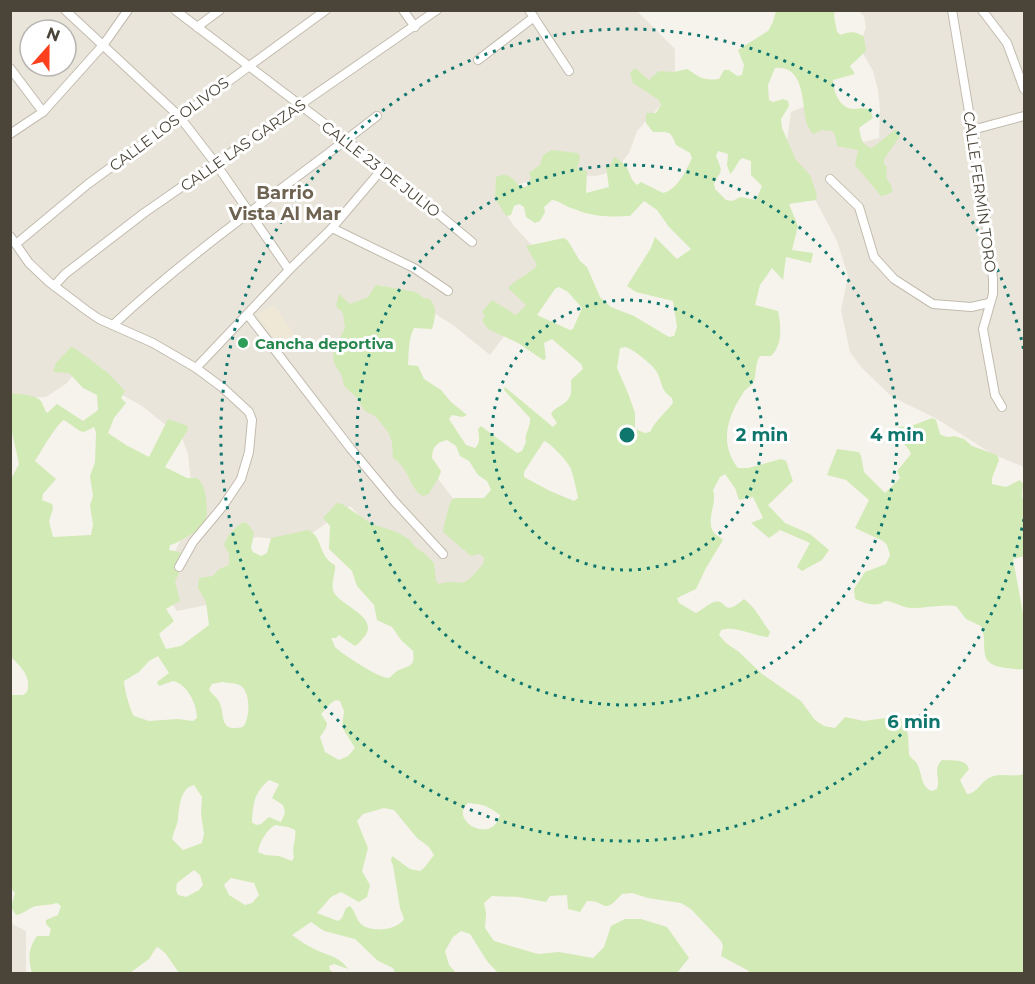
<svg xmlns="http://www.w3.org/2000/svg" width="1035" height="984" viewBox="0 0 1035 984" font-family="Montserrat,sans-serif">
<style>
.residential{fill:#eae5da;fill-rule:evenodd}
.education{fill:#efe8d6}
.green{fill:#d2eab5;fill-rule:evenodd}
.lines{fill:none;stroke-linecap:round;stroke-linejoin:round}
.minor-casing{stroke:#c2bbae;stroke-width:10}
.minor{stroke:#fff;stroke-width:8}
.ring{fill:none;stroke:#0f766e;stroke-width:3;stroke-dasharray:3 6}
.leisure-dot{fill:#2e9e5b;stroke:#fff;stroke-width:2}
.labels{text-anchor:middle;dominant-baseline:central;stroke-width:6;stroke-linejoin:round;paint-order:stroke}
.street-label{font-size:15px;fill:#4b4439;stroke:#fff}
.leisure-label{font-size:15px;font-weight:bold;fill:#27864d;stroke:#fff;text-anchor:start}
.quarter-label{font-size:18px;font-weight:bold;fill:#6e6250;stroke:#fff}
.centre{fill:#0f766e;stroke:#fff;stroke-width:3}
.ring-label{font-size:18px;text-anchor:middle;font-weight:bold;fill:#0f766e;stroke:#fff;stroke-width:6;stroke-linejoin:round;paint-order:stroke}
</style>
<rect width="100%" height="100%" fill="#f6f3ec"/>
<g class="residential">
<path d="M11,11H637L675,49V77L660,106L637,131L629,153L615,171L596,176L557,174L515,185L501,206L514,226L554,269L490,355L453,325L426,308L379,298L429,467L471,522L491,568L452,606L417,577L350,506L307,537L289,540L256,537L243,542L216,603L177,611L170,601L167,568L187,527L193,502L188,454L182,438L142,406L77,370L67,383L46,397L20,398L11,393ZM30,30H66V66H30Z"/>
<polygon points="858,11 1024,11 1024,467 994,455 937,419 892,397 862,368 850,352 841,310 848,276 837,241 817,203 799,178 785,156 791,112 808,105 851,145 879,138 880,109 878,90 873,71 862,52 860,42 866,28 864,16"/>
<polygon points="10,923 26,931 26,973 11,973"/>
</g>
<polygon class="education" points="274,305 297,338 282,350 257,315"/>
<g class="green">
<path d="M776,11H835L834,16L837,32L841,35C849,31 857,31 864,37L866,51L850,66L855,74L833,80C833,91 840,110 855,109C860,108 863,108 870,109L873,118L859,128C861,137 861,145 872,148L896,129L900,136L884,159V164L887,167L886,177L892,187V192L886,195L881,196L855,165L858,150L837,146L835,135L832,131L822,130L813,134C810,130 807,126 806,121C802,104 805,65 775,68L768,85L769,100L773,102L783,99L788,101L789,106L781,119L782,128L796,160L810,175L817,195L816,200L789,204L798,226L792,250L813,253L811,263L786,257L783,280L772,268L760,285L755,305L778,311C781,327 783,344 771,356H760C754,365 757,376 753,383C750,387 745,389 743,393C727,418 719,443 738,468H748L781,459L786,461L793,481L768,505L785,523L810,534L829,550L822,560L802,571L797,567L810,543L780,530L769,538L751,523L763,518L753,497L739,500L735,488L725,474L720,477L713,490C718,503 704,522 715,534C718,536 721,538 723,540L706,568L696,589L677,598L679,603L696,613C702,610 708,604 714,602C728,598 721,619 744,599C756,608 761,620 770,632L768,637C753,636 735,625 721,630L719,635L726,643L739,652L762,674L801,701L815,720L824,726L835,728L845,717L864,721L899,716L908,734L909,755C911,758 914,760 916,762C923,772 919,786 932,791L937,789C941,779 932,769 942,760C953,761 965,758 969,769L960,780L967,794C978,793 981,781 991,777C1002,772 1013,778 1024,774V973H749V971L721,956L723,946L721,941L691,909L681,903L648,898L632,893L622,894C601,917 608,900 587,901L580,912L568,909L567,895L550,896L546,902L519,897L492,896L484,903L486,913L485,928L494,941L538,954L559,952L593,958L604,947L611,926L625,919H641L667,927L689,958L677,973H498L487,961L470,934L461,931L453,937L445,951L449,965L456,973H395L393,968L378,961L355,939L324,931L311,922L292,935C299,940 306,945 314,949C326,955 341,957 348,969L334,964L329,966L330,970L334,973H179L166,954L158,947L156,948L149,959L130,973H32C28,960 28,948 37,936H49L51,929L46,924V920L58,915L61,906L57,903C50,905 43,905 36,906C28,908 24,914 16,915L11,907L15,893L10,887L11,695H23L27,692C32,677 21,667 11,657L10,481L19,464L11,428V394C18,393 34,395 40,400C43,403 44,409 47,413L57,404L83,421L98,410L97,395L83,388L69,373L53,372L56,363L71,347L76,349L108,373L125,391L121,398L126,403L114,418L108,433L126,445L149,457L168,419L188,426L187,431L165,467L187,478H197C204,484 205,491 206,499C209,525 204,528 183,539C178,542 175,544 170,545L169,550L179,552L183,555V565L175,581L180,601L166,609L174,621L159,634L166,649L181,646L209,625L206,602L198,588L199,578L213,576L219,569L229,565V554L224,545C227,536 235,526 244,522L248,524L254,533L251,548L253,552L261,556L267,553L271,538L308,530C324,537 317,556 335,565C336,574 329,586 335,594C344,607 378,617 365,636C361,640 360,643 355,646L339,635L336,638H331C332,639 334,645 335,647C342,654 380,679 389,678C392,676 394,673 397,671C407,666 416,668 413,651L401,640L392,627L377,620L374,605L357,586L352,571L329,549L330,526L323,518L337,503L342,504L372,524L397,532L410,540L416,548L424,553L434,563L436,581L439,584C461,577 459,592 478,570C483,565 484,564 484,557L479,554L471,556L443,532C444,524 448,509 451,501L454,498H484L491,490L487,481L478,475L469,461L460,456L456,446L447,440C437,442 432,447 432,458L441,471C440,478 432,487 429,494L423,496C410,490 410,469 393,458L392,442L388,432L375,416L365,411L356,397L344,386L342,376L334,363L333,351L345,328L343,313L336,306L339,294L350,304L368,297L376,285L416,292L424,298L430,299C438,309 435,318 432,329L414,328C408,340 409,352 408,365L418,366L424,379L441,390L451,402L467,415L462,417L452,415L449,419L466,445L475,448C481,442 479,437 478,429L481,426L517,453L522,451L526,442C524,434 531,427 530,418L504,390L505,387L553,427L557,423L551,414C555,406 567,405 570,396C572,392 571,385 571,380L583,369L581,364L552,339L544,343L546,359L543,360L518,343L488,329L482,320L485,316L482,312L492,300L516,315L526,305L508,288C517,278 532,273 537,265L526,246L564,238L568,241L580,261L587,267L600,297L603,300L611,307L634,316L669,337L674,336L677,327L673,301L636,292L627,286L651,248L655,237L677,259L691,249L669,227L657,210L644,201L630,216C609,217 594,217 574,209C566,207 560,201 552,200L544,207L545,212L540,221L535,223L526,217L524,207L519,204L514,206L511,215L506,216L495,198L496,177C509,171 512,179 521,187H526L531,178L529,173L540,165L543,155L552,150L578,153L580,158L577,169L587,171L586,193L609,187L606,167L610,166L614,157C634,168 625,174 637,185L641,182L663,193C677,190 686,171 692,158L690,153L676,145C670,128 667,133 653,132L646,123V113H656L661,105L659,100L633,83L630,73L635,68L649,80L659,71L674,72L687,69C700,77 702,81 719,79L724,70H729L737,76L742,75L744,65L738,50L768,31L773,22ZM718,151L728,154L727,165L730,174C736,169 736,163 742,158L751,161V175L762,186L756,200L741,197L732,201L726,200L715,189L714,184C721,169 724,175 716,156ZM559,287L568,292L582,308L573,329L570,330L537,315L555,289ZM626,347C634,350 655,366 658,374C663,386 661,390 672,398L673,403C665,413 656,420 650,432L645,433L635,429V413L628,393L617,368L620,348ZM64,420L80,431L84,432L94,427L96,432L95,462L90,476L93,496L90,505L93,525L91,535L53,537L49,521L53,509L52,504L42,500L43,494L56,479L35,461C41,452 57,423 64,420ZM544,441C551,443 568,462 571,469C572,472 578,495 578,498L574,501L550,491L524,477V472ZM158,656L169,673L157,682L159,686L173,681C187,684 197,704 197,718L193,721L178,719L149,721L134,716C130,710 124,688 124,681L139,672L149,661ZM222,682C228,683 237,683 241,686C251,693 250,719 243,727C216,733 227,713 218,700C215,695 211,694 209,689L212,684ZM336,700L340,701L344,711L342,727L355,748L348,756L339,760L325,752L320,737L326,728L327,723L321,714L331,703ZM269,780L279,784L272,798L283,805L285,813L281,822L269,817L261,824L256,825L252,822C253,803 254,793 269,780ZM194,785L202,797L201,814L204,834L202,843L183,850L172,839C173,833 177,826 178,820C179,808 180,788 194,785ZM468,803C485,805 486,805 500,815C492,846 448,820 468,803ZM384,808L394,810L417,838L429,847L434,855L424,868L420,871L410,869L392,856L391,861L393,865L400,908L404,919C397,931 368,933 360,923C356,918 355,911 350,906L346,908L342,918L338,921L317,913L331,897L341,892L359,902L367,897L370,885L362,871L368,848L357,821L363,814ZM275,825L288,827L295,830C297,839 291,847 294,857L292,861L279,856L265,855L258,852C259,843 267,829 275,825ZM194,870L200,875L203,885L199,890L186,897L178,895L176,890L177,883ZM231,878L254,883L259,895L252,903L245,905L229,895L224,885Z"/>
<path d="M932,418L936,420L940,434C945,437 948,438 954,436L964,439L972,446L997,455L999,460L992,478V484L1006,487L1020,480L1023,484L1022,496L1024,504V556L1013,559L1024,619V669C1016,670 1008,668 1000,667C976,662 989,643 981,626L966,619L956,606C941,604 927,608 912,608C902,608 894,601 885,601C877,608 864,603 855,599L854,589L865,572L886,564L890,555L887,545L883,541L855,528L869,500L846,480L827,475L837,449L859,452L861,456L864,472L885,493L900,478L897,471L911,454C908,444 894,440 899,427L914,425Z"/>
</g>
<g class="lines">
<g class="minor-casing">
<g id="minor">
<polyline points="65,10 179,116 216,164 289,270"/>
<polyline points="175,10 383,168 472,242"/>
<polyline points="403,10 415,27"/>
<polyline points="529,10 569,71"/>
<polyline points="952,10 981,183 993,279 993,294 983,329 995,395 1002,407"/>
<polyline points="982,10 1007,43 1024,89"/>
<polyline points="197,27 220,10"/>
<polyline points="478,60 534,17"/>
<polyline points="10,68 43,112"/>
<polyline points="972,130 1024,116"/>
<polyline points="10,134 43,112 104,44 128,10"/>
<polyline points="830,179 859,207 874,257 894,279 933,304 971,307 989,303"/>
<polyline points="332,228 414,268 448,291"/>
<polyline points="10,236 29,263 49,282 86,310 99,319 153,343 196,368 223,388 249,412 252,420 249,452 241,479 223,506 193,542 179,567"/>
<polyline points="16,244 88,184 326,10"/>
<polyline points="54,286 65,274 144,213 437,10"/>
<polyline points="248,315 351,449 395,502 443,554"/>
<path d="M113,325C195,248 289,185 377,116"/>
<polyline points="196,368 289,270 332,228 383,168"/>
</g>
</g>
<use href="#minor" class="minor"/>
</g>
<g class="ring">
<circle cx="627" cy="435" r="135"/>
<circle cx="627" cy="435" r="270"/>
<path d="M1024 519A406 406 0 1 1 1024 351"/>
</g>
<circle class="leisure-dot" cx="243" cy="343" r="6"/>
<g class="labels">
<g class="street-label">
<text transform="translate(169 124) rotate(-37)">CALLE LOS OLIVOS</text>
<text transform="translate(243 145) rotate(-35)">CALLE LAS GARZAS</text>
<text transform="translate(381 169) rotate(38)">CALLE 23 DE JULIO</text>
<text transform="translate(980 192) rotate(82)">CALLE FERMÍN TORO</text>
</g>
<g class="leisure-label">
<text x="255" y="343">Cancha deportiva</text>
</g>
<g class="quarter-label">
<text x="285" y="193">Barrio<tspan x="285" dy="21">Vista Al Mar</tspan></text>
</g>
</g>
<circle cx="627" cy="435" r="9" class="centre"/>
<g class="ring-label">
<text x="762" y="441">2 min</text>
<text x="897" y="441">4 min</text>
<text x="914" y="728">6 min</text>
</g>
<rect width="1035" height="984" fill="none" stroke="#4b4439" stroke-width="24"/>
<g transform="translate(48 48) rotate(21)"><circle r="28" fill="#ffffff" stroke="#b7b4b0" stroke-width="1.5"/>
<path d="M0-4.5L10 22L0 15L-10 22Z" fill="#fc3f1d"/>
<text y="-9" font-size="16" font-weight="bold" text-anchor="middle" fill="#4b4439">N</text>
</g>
</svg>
